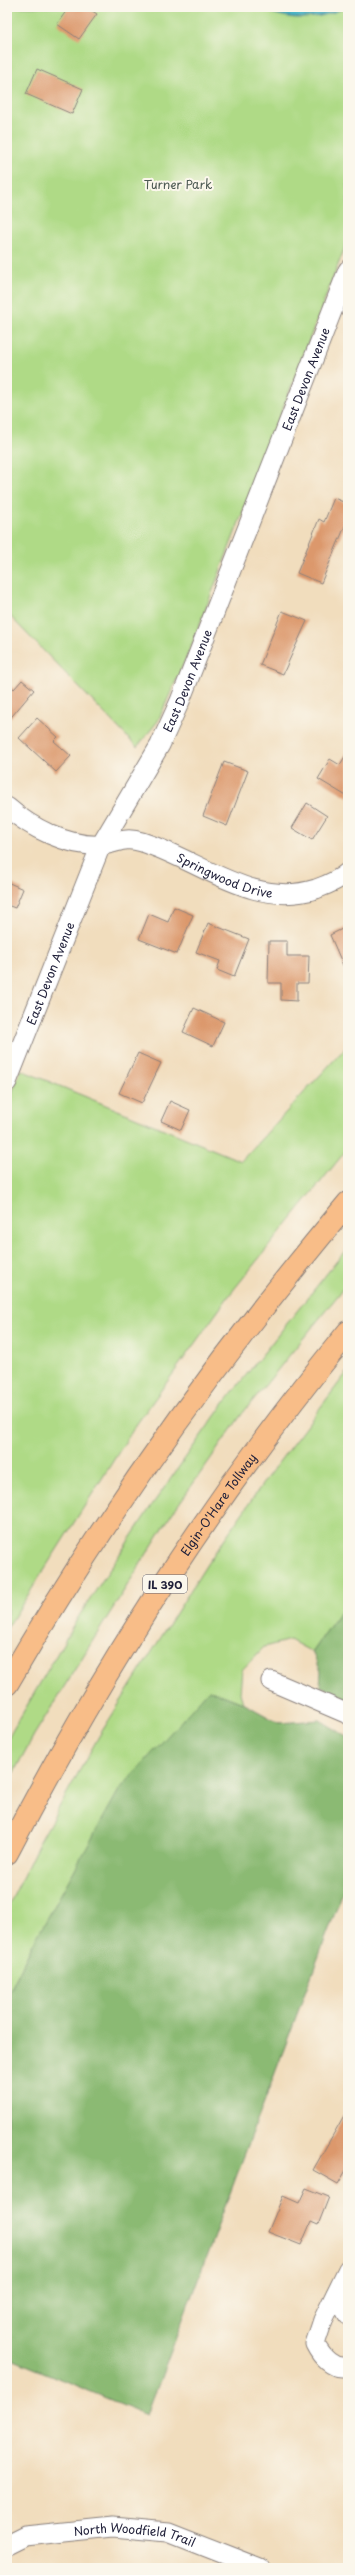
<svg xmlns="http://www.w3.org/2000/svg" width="355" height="2575" viewBox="0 0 355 2575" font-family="'Playpen Sans',sans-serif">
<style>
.green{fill:#afda86;stroke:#687e60}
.forest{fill:#8bba73;stroke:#566e57}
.water{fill:#4cb7c9;stroke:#376c82}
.building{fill:#dc986c}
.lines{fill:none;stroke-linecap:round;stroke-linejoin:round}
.street-casing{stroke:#8a807c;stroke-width:21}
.highway-casing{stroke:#8a807c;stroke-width:24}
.street{stroke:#fff;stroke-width:19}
.highway{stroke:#f8bd88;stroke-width:22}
.labels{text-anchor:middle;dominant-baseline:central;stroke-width:4;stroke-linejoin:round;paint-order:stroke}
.shield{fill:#fbf7ec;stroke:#636270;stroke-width:1}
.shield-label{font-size:11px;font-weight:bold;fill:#22223b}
.park-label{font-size:12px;fill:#4c5952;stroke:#fbf7ec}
.street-label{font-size:12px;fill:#22223b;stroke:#fbf7ec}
</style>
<rect width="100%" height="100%" fill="#fbf7ec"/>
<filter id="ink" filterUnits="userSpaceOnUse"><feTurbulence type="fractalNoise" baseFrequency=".025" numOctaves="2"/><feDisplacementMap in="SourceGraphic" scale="8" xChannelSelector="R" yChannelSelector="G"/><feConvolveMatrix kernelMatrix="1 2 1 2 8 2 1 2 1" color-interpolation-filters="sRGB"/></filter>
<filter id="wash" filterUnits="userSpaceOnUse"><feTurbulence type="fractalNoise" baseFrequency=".012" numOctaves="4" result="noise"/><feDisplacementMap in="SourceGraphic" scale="16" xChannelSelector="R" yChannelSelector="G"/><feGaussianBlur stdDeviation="0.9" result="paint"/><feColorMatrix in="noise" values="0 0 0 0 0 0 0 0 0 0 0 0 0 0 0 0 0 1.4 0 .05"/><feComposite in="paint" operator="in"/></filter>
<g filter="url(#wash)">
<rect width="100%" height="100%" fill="#f1ddbd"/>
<g class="green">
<polygon points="7,7 348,7 348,239 191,647 158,721 137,747 7,613"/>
<polygon points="348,1045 348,1148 231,1293 136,1425 7,1628 7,1106 21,1070 241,1161"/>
<polygon points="348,1247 348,1283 242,1414 171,1515 34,1735 7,1785 7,1740 79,1616 152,1505 227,1399"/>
<polygon points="348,1371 348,1601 312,1652 290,1640 264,1647 242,1670 240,1693 243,1703 209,1690 33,1944 7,1997 7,1909 39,1843 99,1736 207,1564 266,1479"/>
</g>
<g class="forest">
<polygon points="348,1601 348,1699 320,1686 321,1671 312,1652"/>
<polygon points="209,1690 243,1703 279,1723 320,1720 348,1737 348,1878 147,2415 7,2357 7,1997 33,1944 119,1790"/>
</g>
<path class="water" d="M253,7H342L340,10C303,23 289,19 253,7Z"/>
<g id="blocks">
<g class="building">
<polygon points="69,7 86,7 97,14 79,39 57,24"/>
<polygon points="37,69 83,89 72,114 26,94"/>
<polygon points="334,498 348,504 348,519 321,583 297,573 319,519 324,522"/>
<polygon points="282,611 307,621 283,674 260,665"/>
<polygon points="22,680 34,690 7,722 7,683 14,689"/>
<polygon points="37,718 58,737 54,741 71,756 56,772 19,738"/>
<polygon points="348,751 348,797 318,779 330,759 340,765"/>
<polygon points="224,762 248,771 227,826 203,816"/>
<polygon points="307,803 327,816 312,840 292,828"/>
<polygon points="7,882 23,889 15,908 7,905"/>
<polygon points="174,907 193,915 177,954 139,939 149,914 168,922"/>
<polygon points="208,923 249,939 234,977 217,970 220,961 196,952"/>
<polygon points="348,926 348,971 346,972 330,935"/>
<polygon points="269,941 287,941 287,956 309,956 308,983 297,983 297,1001 281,1000 281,983 268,983"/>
<polygon points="194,1008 224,1022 213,1046 183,1032"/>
<polygon points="138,1053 161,1063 142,1103 119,1093"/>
<polygon points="170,1101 190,1110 181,1130 161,1121"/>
<polygon points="346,2112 348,2113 348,2167 338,2184 313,2170"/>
<polygon points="306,2188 329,2197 318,2225 311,2222 301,2245 268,2232 283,2196 299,2203"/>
</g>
</g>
</g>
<g filter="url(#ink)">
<use href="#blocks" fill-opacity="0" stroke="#8a807c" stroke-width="1"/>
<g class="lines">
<g class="street-casing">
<g id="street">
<path id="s1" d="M7,807C31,828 68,847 101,845C117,844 123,836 142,842C200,860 253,909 316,889C327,885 339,880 348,872"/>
<path id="s2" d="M7,1082L101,845L160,745L180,701L348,270"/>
<polyline points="271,1681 348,1714"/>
<path d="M348,2269L323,2320L315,2344C321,2356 333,2371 348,2366"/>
<polyline points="336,2294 348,2315"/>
<path id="s3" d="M7,2545L25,2536L113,2527L168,2532L260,2568"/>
</g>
</g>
<g class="highway-casing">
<g id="highway">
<path d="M7,1684C106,1513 221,1354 348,1203"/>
<path id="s4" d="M7,1853C102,1669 217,1492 348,1332"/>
</g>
</g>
<use href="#street" class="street"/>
<use href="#highway" class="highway"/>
</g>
</g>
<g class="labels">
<rect class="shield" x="143" y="1575" width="44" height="18" rx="3"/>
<g class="shield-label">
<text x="165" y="1584">IL 390</text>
</g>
<g class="park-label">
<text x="178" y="184">Turner Park</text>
</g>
<g class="street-label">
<text stroke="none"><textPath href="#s2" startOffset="765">East Devon Avenue</textPath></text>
<text stroke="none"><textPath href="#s2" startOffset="441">East Devon Avenue</textPath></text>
<text stroke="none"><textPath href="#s1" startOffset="235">Springwood Drive</textPath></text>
<text stroke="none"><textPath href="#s2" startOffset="117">East Devon Avenue</textPath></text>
<text stroke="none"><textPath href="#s4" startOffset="408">Elgin-O'Hare Tollway</textPath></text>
<text stroke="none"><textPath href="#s3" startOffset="131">North Woodfield Trail</textPath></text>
</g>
</g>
<rect width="355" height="2575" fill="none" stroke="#fbf7ec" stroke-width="24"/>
</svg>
